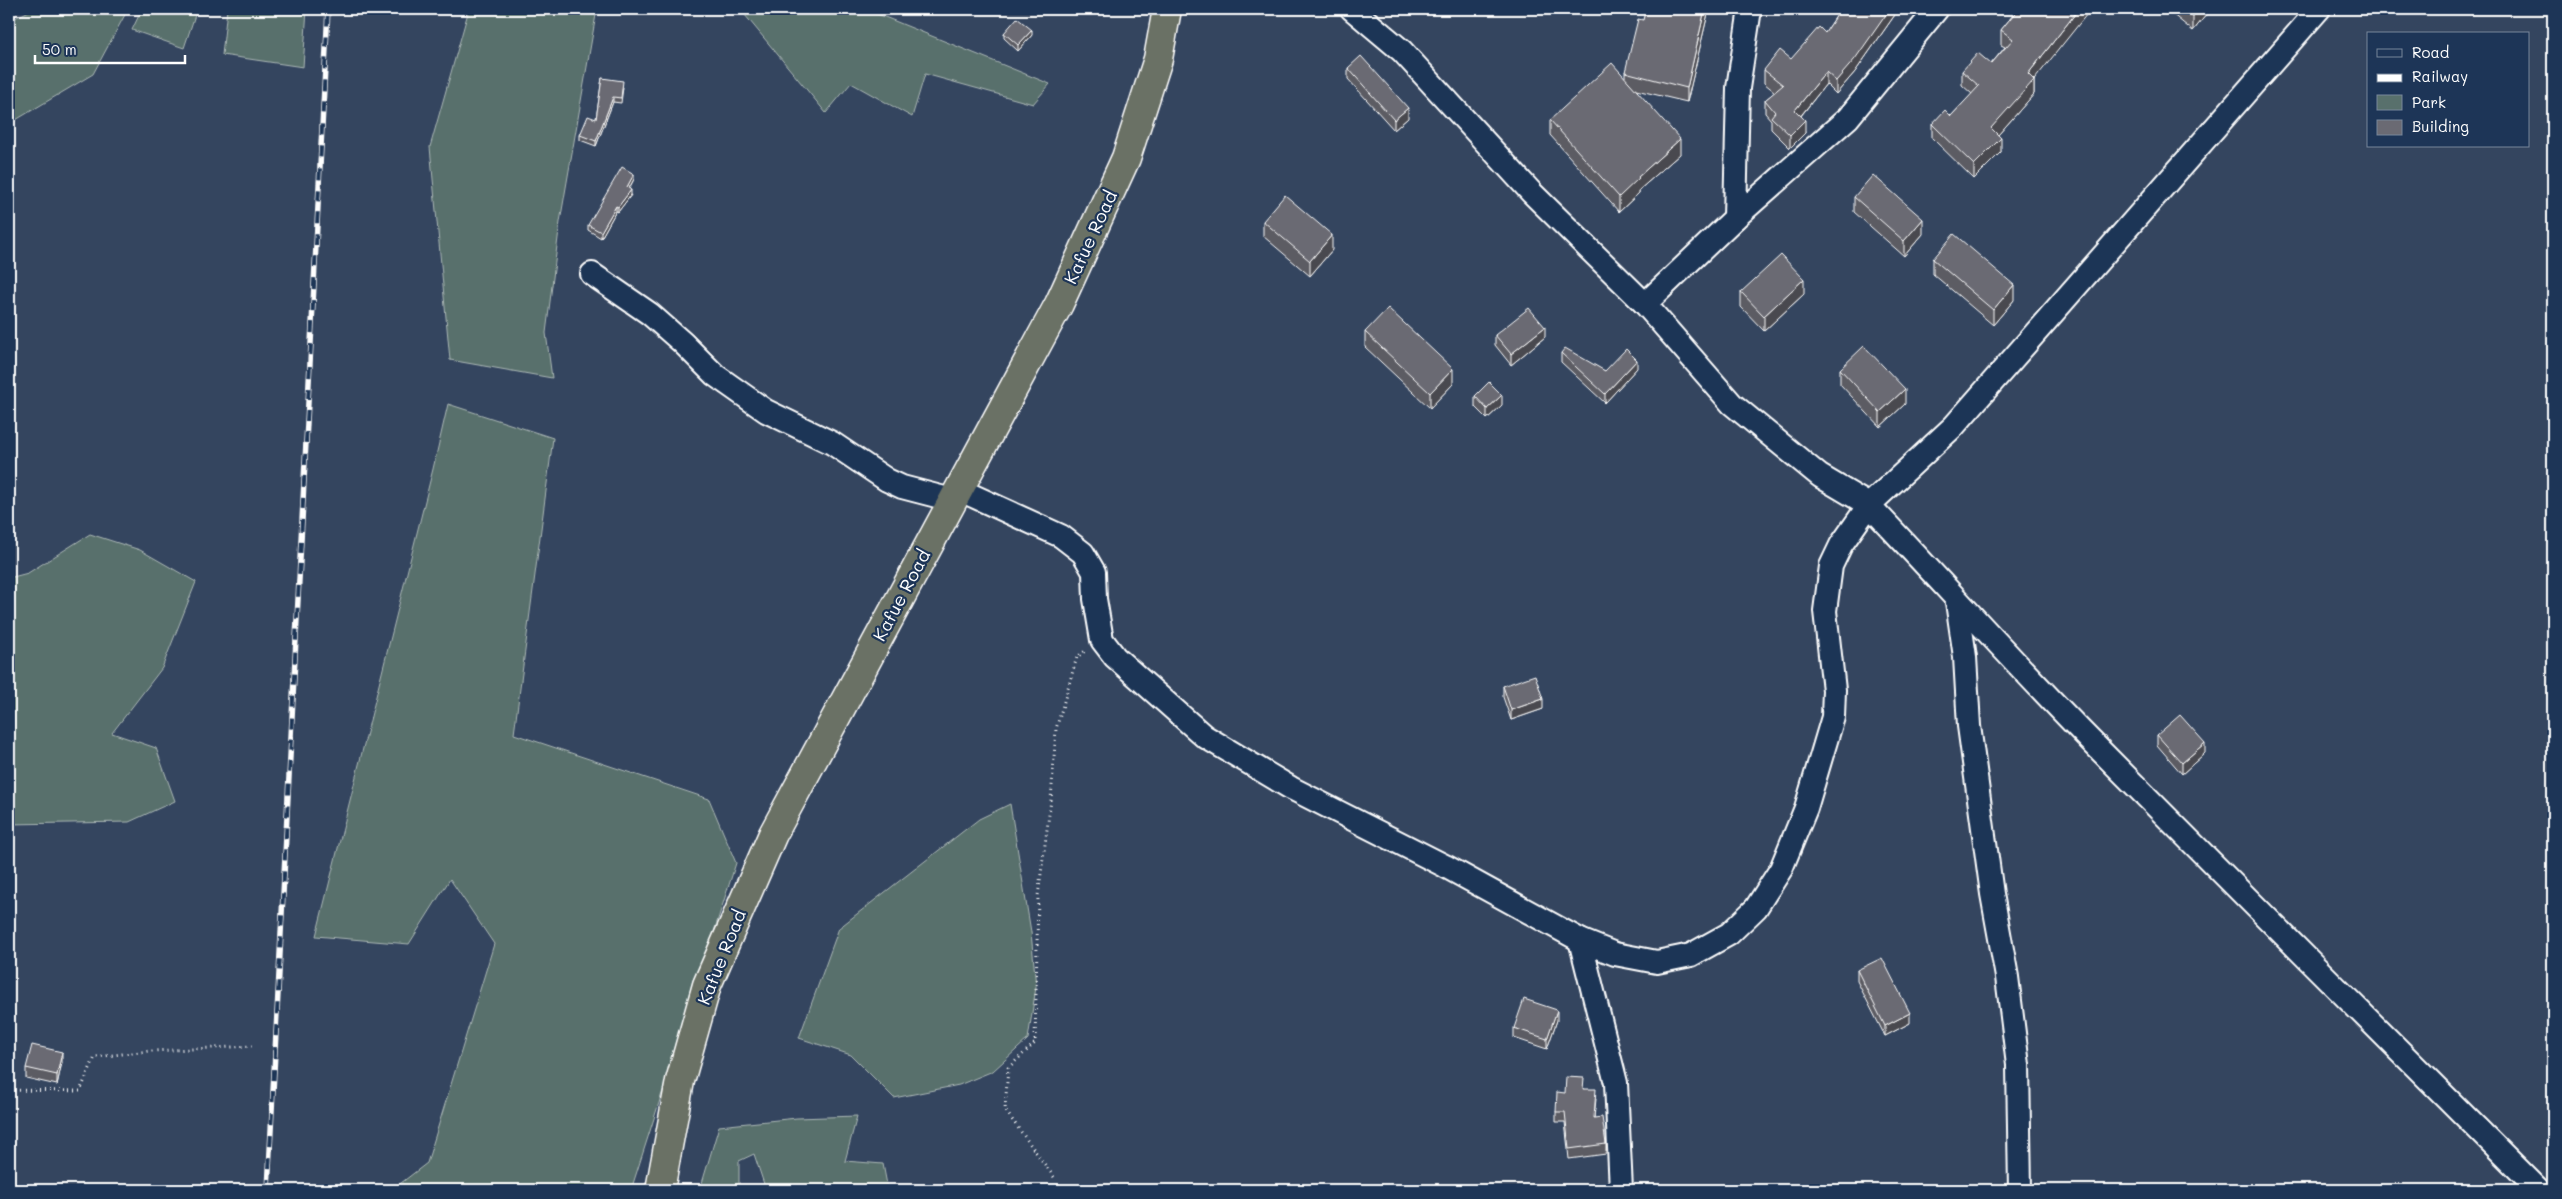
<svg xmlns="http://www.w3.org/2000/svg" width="2562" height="1199" viewBox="0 0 2562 1199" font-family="Mali,sans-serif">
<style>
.green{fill:#58706c;stroke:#acb8b6}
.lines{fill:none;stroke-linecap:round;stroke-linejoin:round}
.street-casing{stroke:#fff;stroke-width:26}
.highway-casing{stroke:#fff;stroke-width:31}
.path{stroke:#fff;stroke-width:3;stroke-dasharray:1 4;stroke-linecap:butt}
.street{stroke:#1d3557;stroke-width:22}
.highway{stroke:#6b7165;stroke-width:28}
.rail-casing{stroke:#fff;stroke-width:5.5}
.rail{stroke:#1d3557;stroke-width:4;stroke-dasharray:11;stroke-linecap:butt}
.wall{fill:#5b5b63;stroke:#fff}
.shaded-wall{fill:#4a4a50;stroke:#fff}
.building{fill:#6a6a73;stroke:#fff}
.labels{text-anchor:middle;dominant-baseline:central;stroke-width:4.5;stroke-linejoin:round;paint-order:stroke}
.street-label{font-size:18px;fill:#fff;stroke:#1d3557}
</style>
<rect width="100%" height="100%" fill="#34455f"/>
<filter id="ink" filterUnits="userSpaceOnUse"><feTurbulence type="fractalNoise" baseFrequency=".02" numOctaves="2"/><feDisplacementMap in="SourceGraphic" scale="10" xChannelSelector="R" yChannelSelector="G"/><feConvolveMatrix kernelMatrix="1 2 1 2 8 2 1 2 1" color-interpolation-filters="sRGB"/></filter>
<g filter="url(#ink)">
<g class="green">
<polygon points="33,9 128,9 93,74 9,124 9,21"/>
<polygon points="142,9 197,9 184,48 132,30"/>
<polygon points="227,9 307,9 303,67 222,55"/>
<polygon points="469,9 597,9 560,222 546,333 552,378 450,360 430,147"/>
<polygon points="740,9 865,9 1050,84 1033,104 925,74 912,117 851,83 826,113"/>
<polygon points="448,404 553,438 514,734 709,799 736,863 631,1190 392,1190 427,1163 494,944 450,879 409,944 316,936 433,469"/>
<polygon points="90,534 140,550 196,582 162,668 112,733 156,748 175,801 129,822 9,824 9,578 28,573"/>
<polygon points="1010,804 1031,932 1036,987 1028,1039 993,1071 959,1085 894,1098 851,1055 799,1038 839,928 979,819"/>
<polygon points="857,1116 845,1161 883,1164 888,1190 766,1190 754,1154 739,1161 739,1190 700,1190 719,1126 797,1118"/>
</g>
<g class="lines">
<g class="street-casing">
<g id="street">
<polyline points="1352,9 1402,51 1532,193 1645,304 1732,404 1820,476 1869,505 1954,426 2319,9"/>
<polyline points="1735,218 1738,88 1750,9"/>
<polyline points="592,274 650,314 683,343 715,375 766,411 832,443 887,480 902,487 952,500"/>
<polyline points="1645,304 1735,218 1848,118 1937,9"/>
<path d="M958,489L1061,536L1083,553L1094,572L1095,599L1102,640L1115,657L1204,736L1291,788L1445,866L1580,940L1615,954L1657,962L1691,955L1729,934L1756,908L1781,869L1806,808L1833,717L1834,690L1825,611L1831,566L1841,545L1869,505C1943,583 2015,664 2090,740C2239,891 2389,1040 2539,1190"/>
<polyline points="1957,602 1965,657 1969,726 1992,894 2007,977 2018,1065 2020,1190"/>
<polyline points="1580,940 1616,1083 1621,1190"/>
</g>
</g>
<g class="highway-casing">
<polyline id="highway" points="660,1190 680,1081 707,985 773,834 1059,304 1126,158 1158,59 1167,9"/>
</g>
<g class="path">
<polyline points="9,1090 80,1091 95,1057 150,1051 252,1046"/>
<polyline points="1054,1177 1005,1110 1008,1068 1035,1043 1038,896 1051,800 1056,729 1077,657 1085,651"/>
</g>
<use href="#street" class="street"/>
<use href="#highway" class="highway"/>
<g class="rail-casing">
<polyline id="rail" points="268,1190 328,9"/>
</g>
<use href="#rail" class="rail"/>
</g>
<g class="wall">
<polygon points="1646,9 1709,9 1687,102 1636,90 1680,154 1639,190 1639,193 1619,212 1550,135 1550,120 1625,77 1625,72 1643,20"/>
<polygon points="1841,9 1899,9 1855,72 1836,94 1826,84 1801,116 1805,133 1790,148 1771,129 1771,120 1765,113 1765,100 1775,92 1764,83 1764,70 1791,59 1825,33"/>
<polygon points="2018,9 2034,80 2034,94 1998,135 2001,152 1974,179 1932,138 1932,124 1951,116 1972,94 1962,85 1962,71 1991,64 2005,47 2001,45 2001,30"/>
<polygon points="2166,9 2211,9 2193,31"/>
<polygon points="1004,33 1032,35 1018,51 1004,38"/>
<polygon points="1348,68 1408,118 1394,130 1348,79"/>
<polygon points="602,78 623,87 621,103 613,102 596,146 580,140 580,135 596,119"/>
<polygon points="634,179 629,189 631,195 618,212 616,211 601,238 588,230 588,225"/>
<polygon points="1854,197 1923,234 1904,256 1854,212"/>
<polygon points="1263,221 1332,250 1310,276 1263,236"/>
<polygon points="1933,259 2014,300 1993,325 1933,274"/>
<polygon points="1741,292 1804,294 1764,331 1741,307"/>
<polygon points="1365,332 1453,384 1430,408 1365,347"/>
<polygon points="1495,335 1545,337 1511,365 1495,345"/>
<polygon points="1561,353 1605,371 1637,368 1605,403 1561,362"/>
<polygon points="1840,369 1905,404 1880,427 1840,384"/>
<polygon points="1475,396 1502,405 1487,419 1475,407"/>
<polygon points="1503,686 1543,709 1511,720 1503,697"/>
<polygon points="2157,735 2205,753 2182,774 2157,745"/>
<polygon points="1857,970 1910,1023 1885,1036 1857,981"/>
<polygon points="1557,1020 1547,1049 1514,1038 1514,1028"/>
<polygon points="62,1062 57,1085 26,1078 26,1068"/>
<polygon points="1584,1089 1596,1099 1594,1118 1606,1144 1606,1154 1569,1159 1565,1122 1556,1122 1556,1112 1565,1093"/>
</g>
<g class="shaded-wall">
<polygon points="1705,9 1709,9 1687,102 1687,88"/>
<polygon points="1890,9 1899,9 1855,72 1836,94 1836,81"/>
<polygon points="2079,9 2091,9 2031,84 2034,80 2034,94 1991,143 1991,128 2028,74"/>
<polygon points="2199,9 2211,9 2193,31 2193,16"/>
<polygon points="1032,30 1032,35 1018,51 1018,45"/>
<polygon points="1826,72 1826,84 1795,123 1795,110"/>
<polygon points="613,97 613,102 596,146 596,141"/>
<polygon points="1408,108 1408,118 1394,130 1394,120"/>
<polygon points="1805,120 1805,133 1790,148 1790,135"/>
<polygon points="2001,138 2001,152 1974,179 1974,165"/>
<polygon points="1680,139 1680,154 1639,190 1639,193 1619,212 1619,197 1638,177"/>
<polygon points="634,174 634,179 627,192 627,187"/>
<polygon points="631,190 631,195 618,212 618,207"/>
<polygon points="616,206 616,211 601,238 601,232"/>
<polygon points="1923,219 1923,234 1904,256 1904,241"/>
<polygon points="1332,235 1332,250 1310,276 1310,261"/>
<polygon points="1804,279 1804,294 1764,331 1764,316"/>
<polygon points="2014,285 2014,300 1993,325 1993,310"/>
<polygon points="1545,327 1545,337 1511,365 1511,354"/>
<polygon points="1637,360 1637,368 1605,403 1605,394"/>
<polygon points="1453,369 1453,384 1430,408 1430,393"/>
<polygon points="1905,389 1905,404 1880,427 1880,412"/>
<polygon points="1502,395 1502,405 1487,419 1487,409"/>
<polygon points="1543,699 1543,709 1511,720 1511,710"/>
<polygon points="2205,743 2205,753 2182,774 2182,763"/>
<polygon points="1557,1010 1557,1020 1547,1049 1547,1039"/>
<polygon points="1910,1013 1910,1023 1885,1036 1885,1026"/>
<polygon points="62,1052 62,1062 57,1085 57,1075"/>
</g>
<g class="building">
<polygon points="1646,9 1705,9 1687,88 1625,72 1638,19 1643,20"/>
<polygon points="1841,9 1890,9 1855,59 1836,81 1826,72 1795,110 1805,120 1790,135 1771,117 1775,112 1765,100 1783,85 1764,70 1780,50 1791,59 1819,27 1825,33"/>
<polygon points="2018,9 2079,9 2028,74 2034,80 1991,128 2001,138 1974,165 1932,124 1945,110 1951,116 1979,86 1962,71 1978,53 1991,64 2013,39 2001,30"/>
<polygon points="2184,9 2199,9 2193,16"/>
<polygon points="1017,18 1032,30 1018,45 1004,33"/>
<polygon points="1361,56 1408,108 1394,120 1348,68"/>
<polygon points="1612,63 1680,139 1638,177 1639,178 1619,197 1550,120"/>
<polygon points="602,78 623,81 621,98 613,97 596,141 580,135 588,116 596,119"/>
<polygon points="622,167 634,174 627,187 631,190 618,207 616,206 601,232 588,225"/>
<polygon points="1873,175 1923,219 1904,241 1854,197"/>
<polygon points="1285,195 1332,235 1310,261 1263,221"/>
<polygon points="1954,234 2014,285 1993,310 1933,259"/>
<polygon points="1781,255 1804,279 1764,316 1741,292"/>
<polygon points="1388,308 1453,369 1430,393 1365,332"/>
<polygon points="1529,308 1545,327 1511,354 1495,335"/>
<polygon points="1864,346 1905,389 1880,412 1840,369"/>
<polygon points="1565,348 1605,371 1626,349 1637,360 1605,394 1561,353"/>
<polygon points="1489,382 1502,395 1487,409 1475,396"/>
<polygon points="1535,675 1543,699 1511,710 1503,686"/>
<polygon points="2180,715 2205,743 2182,763 2157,735"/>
<polygon points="1882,958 1910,1013 1885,1026 1857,970"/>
<polygon points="1524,999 1557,1010 1547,1039 1514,1028"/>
<polygon points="32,1045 62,1052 57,1075 26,1068"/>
<polygon points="1566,1077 1584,1078 1583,1089 1596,1089 1594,1118 1602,1117 1606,1144 1569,1149 1565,1112 1556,1112 1557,1092 1565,1093"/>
</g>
</g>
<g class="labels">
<g class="street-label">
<text transform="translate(1090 237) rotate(-65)">Kafue Road</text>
<text transform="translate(901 595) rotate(-62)">Kafue Road</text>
<text transform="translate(721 957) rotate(-68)">Kafue Road</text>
</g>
</g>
<rect width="2562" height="1199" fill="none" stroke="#1d3557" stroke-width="30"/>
<rect x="15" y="15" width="2532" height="1169" fill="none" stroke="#fff" stroke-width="2" filter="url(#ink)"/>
<rect x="2367" y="32" width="162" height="115" fill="#1d3557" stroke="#77869a"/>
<rect x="2377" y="49" width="25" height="8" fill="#1d3557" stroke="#77869a"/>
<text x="2412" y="58" font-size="15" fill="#ffffff">Road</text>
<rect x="2377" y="74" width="25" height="8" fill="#ffffff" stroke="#77869a"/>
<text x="2412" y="82" font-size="15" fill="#ffffff">Railway</text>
<rect x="2377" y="95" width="25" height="15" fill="#58706c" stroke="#77869a"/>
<text x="2412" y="108" font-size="15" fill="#ffffff">Park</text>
<rect x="2377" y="120" width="25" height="15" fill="#6a6a73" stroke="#77869a"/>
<text x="2412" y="132" font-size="15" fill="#ffffff">Building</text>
<path d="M35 55v8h150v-8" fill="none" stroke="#ffffff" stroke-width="2.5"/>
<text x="42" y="55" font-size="15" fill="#ffffff" stroke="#1d3557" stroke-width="4" paint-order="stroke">50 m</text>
</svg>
